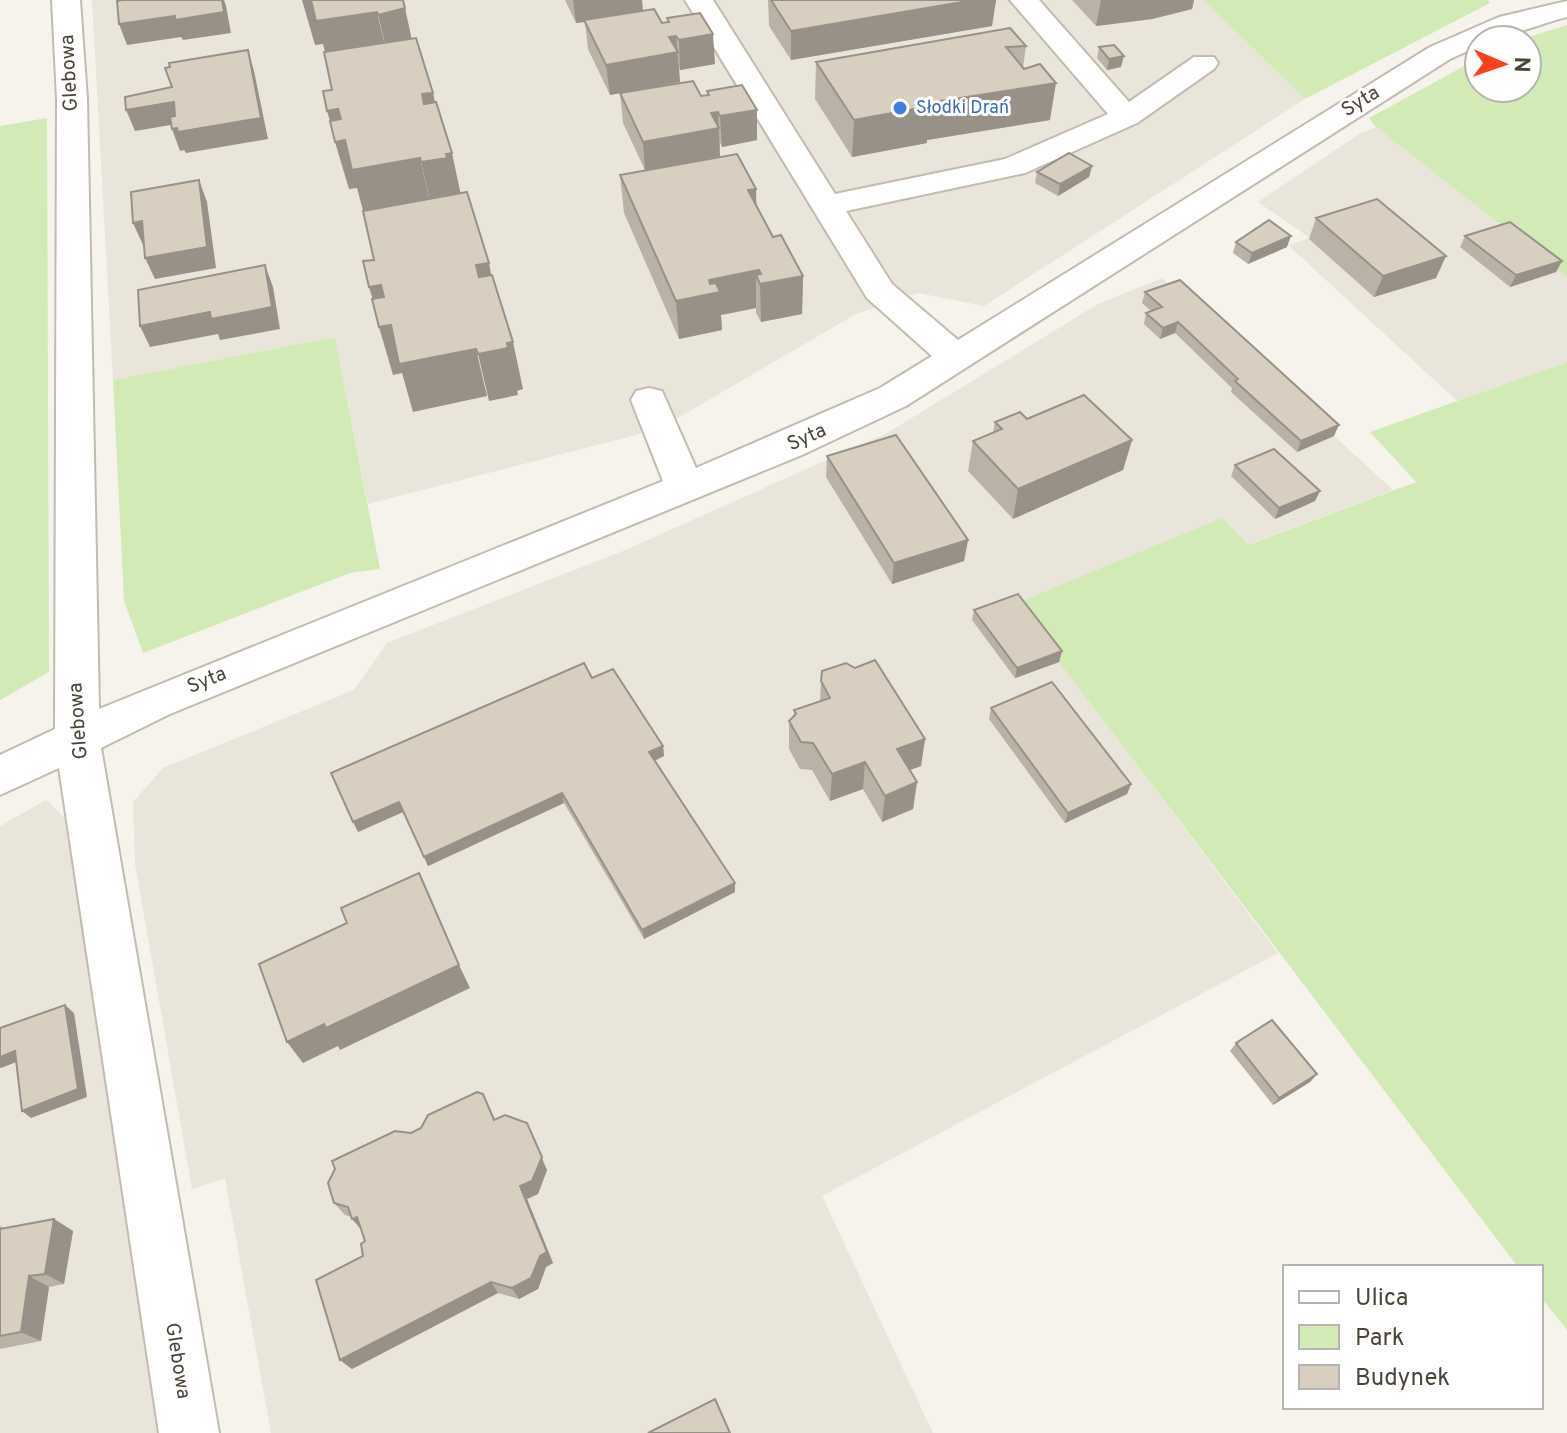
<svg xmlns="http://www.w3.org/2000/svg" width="1567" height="1433" viewBox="0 0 1567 1433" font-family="Overpass,sans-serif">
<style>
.residential{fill:#eae5da}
.green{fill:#d2eab5}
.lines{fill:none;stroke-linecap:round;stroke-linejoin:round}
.minor-casing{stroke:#c2bbae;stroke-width:4}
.minor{fill:#fff;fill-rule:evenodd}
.wall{fill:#bab2a6}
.shaded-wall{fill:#979187}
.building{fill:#d8cfc1;stroke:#979187;stroke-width:2}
.shop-dot{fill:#3f7fe0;stroke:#fff;stroke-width:3}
.labels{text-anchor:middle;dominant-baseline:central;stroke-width:6;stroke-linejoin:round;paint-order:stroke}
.far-shop-label{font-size:18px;fill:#366cbe;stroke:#fff;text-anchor:start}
.street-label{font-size:20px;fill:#4b4439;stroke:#fff}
</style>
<rect width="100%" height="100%" fill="#f6f3ec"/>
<g class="residential">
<polygon points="92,0 1204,0 1305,99 984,306 918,293 856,314 659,429 368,504 335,337 113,380"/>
<polygon points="1376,127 1567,277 1567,362 1457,401 1288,245 1310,238 1258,202 1361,133"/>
<polygon points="1162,278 1393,490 1247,545 1016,604 1278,953 822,1196 933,1433 271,1433 225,1178 192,1189 135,864 133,802 163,768 354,690 387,643 623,551 887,433 1098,304"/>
<polygon points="46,800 66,819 162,1433 0,1433 0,826"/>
</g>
<g class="green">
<polygon points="1204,0 1488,0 1490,3 1305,99"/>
<polygon points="1567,25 1567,277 1376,127 1369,118 1479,58 1479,88 1527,88 1527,40 1519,40"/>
<polygon points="47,118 49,672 0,700 0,126"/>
<polygon points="335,337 380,569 350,573 143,653 124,601 113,380"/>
<polygon points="1567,362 1567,1330 1541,1297 1541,1267 1518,1267 1015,604 1222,518 1248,545 1416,482 1370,432"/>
</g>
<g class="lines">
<g class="minor-casing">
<path id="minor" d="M52,0H80L87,99L99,709L663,481L631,400L636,391L649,388L662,391L696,468L880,388L932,356L867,298L685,0H713L835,194L1005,159L1108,114L1010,0H1039L1129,102L1194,57H1214L1218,63L1214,69L1137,123L1025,173L846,211L892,284L958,340L1430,47L1499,17L1567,1V17C1542,23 1502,40 1479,40V46L1450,59L906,406L802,455L170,714L101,748L219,1433H159L59,768L0,795V755L55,729L57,99Z"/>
</g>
<use href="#minor" class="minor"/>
</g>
<g class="wall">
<polygon points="565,0 642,0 643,11 662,23 667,22 667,18 715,64 680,70 679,67 680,82 610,95 588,49 585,22 576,23"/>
<polygon points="768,0 996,0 992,26 791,60 769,26"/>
<polygon points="1072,0 1194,0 1192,9 1152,19 1096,26"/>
<polygon points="1010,28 1026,46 1023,67 1050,120 927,140 927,143 852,157 815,99 816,62"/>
<polygon points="1099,47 1121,67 1107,70 1097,58"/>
<polygon points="707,91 757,110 757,140 722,147 720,143 720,157 756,189 756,206 773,237 803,276 802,314 761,322 756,313 756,308 721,315 722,330 679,339 624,213 620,175 645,170 623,123 620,93 701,96 707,95"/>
<polygon points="1092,166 1089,177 1058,196 1035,183 1037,172"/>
<polygon points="1316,218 1436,278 1374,297 1309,239"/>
<polygon points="1465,236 1562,261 1556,272 1510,287 1460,247"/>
<polygon points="1236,242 1287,247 1248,264 1233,253"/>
<polygon points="1145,292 1334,436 1297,452 1231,392 1232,388 1175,333 1160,339 1144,324 1146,313 1151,311 1142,303"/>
<polygon points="1027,419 1132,440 1123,470 1013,519 968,471 973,441 993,433 995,422"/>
<polygon points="827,456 968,540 964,561 892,584 826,477"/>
<polygon points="1235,465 1320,491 1315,501 1275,519 1231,476"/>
<polygon points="974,610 1062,651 1059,662 1015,678 972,620"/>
<polygon points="592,678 663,746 664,756 655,761 735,883 735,892 644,939 564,803 428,866 403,812 358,832"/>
<polygon points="821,681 925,739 921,766 910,770 917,782 913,809 882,822 863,789 830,801 812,770 800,769 789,749 789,721 794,716 794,710 820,701"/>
<polygon points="991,708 1131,784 1127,794 1065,823 989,719"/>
<polygon points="1236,1043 1317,1074 1310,1082 1273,1105 1230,1051"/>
<polygon points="490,1108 495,1119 547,1170 538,1194 527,1199 553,1263 546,1267 538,1289 519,1299 498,1293 352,1369 340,1360 363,1256 365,1241 361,1230 351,1217 345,1215 334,1203 411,1133 421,1128"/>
<polygon points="54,1219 73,1231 64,1284 49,1287 41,1341 0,1349 0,1226 4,1228"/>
</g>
<g class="shaded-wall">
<polygon points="222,0 224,0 226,6 231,33 183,40 181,37 127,45 119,24"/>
<polygon points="302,0 313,0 377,12 388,58 329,68 323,44 315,45"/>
<polygon points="573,0 642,0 643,13 576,23"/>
<polygon points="974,0 996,0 992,26 791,60 791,31"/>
<polygon points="1101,0 1194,0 1192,9 1152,19 1096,26"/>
<polygon points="405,8 415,54 389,61 378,15"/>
<polygon points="713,34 715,64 680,70 679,40"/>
<polygon points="676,36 680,82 610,95 606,65 669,37"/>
<polygon points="248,50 254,71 268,139 186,153 184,150 180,151 172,129"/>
<polygon points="1124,56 1121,67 1107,70 1109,59"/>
<polygon points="1056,83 1050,120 927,140 927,143 852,157 854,120 928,103"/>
<polygon points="433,93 444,140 432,141 422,94"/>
<polygon points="174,102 182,123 135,131 126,110"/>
<polygon points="338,109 420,158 431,206 365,218 357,188 349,189 335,142 336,142 327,111"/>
<polygon points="757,110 757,140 722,147 720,116"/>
<polygon points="718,112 720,159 645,172 643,142 711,113"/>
<polygon points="452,153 462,200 432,210 421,162"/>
<polygon points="1092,166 1089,177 1058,196 1060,184"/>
<polygon points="199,180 207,202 216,268 155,279 145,258"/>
<polygon points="756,189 757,227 748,190"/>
<polygon points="142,221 151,243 143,245 133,223"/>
<polygon points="1291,236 1287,247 1248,264 1252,253"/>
<polygon points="1446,256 1436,278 1374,297 1383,276"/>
<polygon points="1562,261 1556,272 1510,287 1516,275"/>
<polygon points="489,263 498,311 486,313 476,265"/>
<polygon points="265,265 273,287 280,329 220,340 218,334 150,347 140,326"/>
<polygon points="759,270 759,282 756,275 756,308 721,315 722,330 679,339 676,301 709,280"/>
<polygon points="803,276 802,314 761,322 760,284"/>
<polygon points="381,285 476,349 487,396 413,412 402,373 393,375 379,327 381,327 369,287"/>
<polygon points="1178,322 1175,333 1160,339 1163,328"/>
<polygon points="513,342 523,389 517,391 518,395 489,401 478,354"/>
<polygon points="1339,425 1334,436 1297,452 1301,441"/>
<polygon points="1132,440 1123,470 1013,519 1018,489"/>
<polygon points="1320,491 1315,501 1275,519 1279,508"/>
<polygon points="968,540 964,561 892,584 894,563"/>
<polygon points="1062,651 1059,662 1015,678 1017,668"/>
<polygon points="925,739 921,766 893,776 897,749"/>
<polygon points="663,746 664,756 651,762 649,752"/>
<polygon points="865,762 863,789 830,801 832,774"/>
<polygon points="917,782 913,809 882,822 885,796"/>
<polygon points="1131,784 1127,794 1065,823 1068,813"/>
<polygon points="562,793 564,803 428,866 424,857"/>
<polygon points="399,802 403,812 358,832 353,822"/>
<polygon points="735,883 735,892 644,939 642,930"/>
<polygon points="459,965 470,988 340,1050 338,1046 303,1063 287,1042 324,1024"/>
<polygon points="65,1005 74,1013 87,1097 31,1118 22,1111"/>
<polygon points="15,1051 24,1059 1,1068 0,1067 0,1057"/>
<polygon points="1317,1074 1310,1082 1273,1105 1279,1098"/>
<polygon points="527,1123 547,1170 538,1194 527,1199 553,1263 546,1267 538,1289 519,1299 512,1288 520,1186"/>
<polygon points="357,1217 363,1231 352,1219"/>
<polygon points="54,1219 73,1231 64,1284 45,1274"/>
<polygon points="29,1276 49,1287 41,1341 21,1332"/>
<polygon points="491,1282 498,1293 352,1369 340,1360"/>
</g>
<g class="building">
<polygon points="122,0 222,0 224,12 175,20 175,16 119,24 117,1"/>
<polygon points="311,0 403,0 405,8 378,15 377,12 316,21"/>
<polygon points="771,0 974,0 791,31"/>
<polygon points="654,9 662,23 669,22 667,18 700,13 713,34 679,40 676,36 669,37 678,52 606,65 584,20"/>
<polygon points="1010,28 1026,46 1006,47 1024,69 1040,64 1056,83 928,103 930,106 854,120 816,62"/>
<polygon points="416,38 433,93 422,94 424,104 436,102 452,153 446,154 448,158 421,162 420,158 352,170 345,140 335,142 330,121 341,119 338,109 327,111 323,91 332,90 324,52"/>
<polygon points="1114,45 1124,56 1109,59 1099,47"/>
<polygon points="248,50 261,118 178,132 177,128 172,129 170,117 175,116 174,102 126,110 125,97 172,87 165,68 170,67 169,63"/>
<polygon points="693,81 701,96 709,95 707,91 742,85 757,110 720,116 718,112 711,113 719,128 643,142 620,93"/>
<polygon points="1069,153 1092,166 1060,184 1037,172"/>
<polygon points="737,154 756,189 748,190 773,237 781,235 803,276 760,284 756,275 761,274 759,270 709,280 710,284 716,283 720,292 676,301 620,175"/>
<polygon points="199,180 207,247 145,258 142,221 133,223 131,192"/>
<polygon points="467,192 489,263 476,265 479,277 492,275 513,342 507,343 508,348 478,354 476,349 399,364 391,325 379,327 372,299 384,297 381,285 369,287 363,261 374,260 363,211"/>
<polygon points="1377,199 1446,256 1383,276 1316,218"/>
<polygon points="1269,220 1291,236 1252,253 1236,242"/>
<polygon points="1510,222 1562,261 1516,275 1465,236"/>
<polygon points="265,265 272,307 211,319 210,312 140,326 138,290"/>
<polygon points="1180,280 1339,425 1301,441 1235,381 1238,379 1178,322 1163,328 1146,313 1162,307 1145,292"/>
<polygon points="1084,395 1132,440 1018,489 973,441 1002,429 995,422 1020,412 1027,419"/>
<polygon points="896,435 968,540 894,563 827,456"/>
<polygon points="1274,449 1320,491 1279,508 1235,465"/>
<polygon points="1018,594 1062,651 1017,668 974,610"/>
<polygon points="875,660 925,739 897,749 917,782 885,796 865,762 832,774 813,743 801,742 789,721 796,714 794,710 830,698 821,681 822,671 846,663 855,668"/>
<polygon points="584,663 592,678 613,669 663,746 649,752 735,883 642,930 562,793 424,857 399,802 353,822 331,773"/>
<polygon points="1052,682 1131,784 1068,813 991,708"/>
<polygon points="419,873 459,965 326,1028 324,1024 287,1042 259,964 347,923 341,908"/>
<polygon points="65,1005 78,1089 22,1111 15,1051 0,1057 0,1028"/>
<polygon points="1272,1020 1317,1074 1279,1098 1236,1043"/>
<polygon points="477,1092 483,1094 494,1120 505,1115 527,1123 542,1157 532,1181 520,1186 547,1252 540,1256 531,1278 512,1288 491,1282 340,1360 316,1280 363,1256 361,1244 365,1241 357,1217 352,1219 348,1207 334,1203 328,1183 335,1169 332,1161 395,1131 411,1133 421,1128 428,1115"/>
<polygon points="54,1219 45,1274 29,1276 21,1332 0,1336 0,1229"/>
<polygon points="715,1399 730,1433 648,1433"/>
</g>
<circle class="shop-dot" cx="900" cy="108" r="8"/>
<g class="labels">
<g class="far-shop-label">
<text x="916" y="108">Słodki Drań</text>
</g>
<g class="street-label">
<text transform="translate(70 73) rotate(-93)">Glebowa</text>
<text transform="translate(1361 102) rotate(-32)">Syta</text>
<text transform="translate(807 438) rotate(-24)">Syta</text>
<text transform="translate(207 681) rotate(-22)">Syta</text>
<text transform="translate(79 721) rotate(-94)">Glebowa</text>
<text transform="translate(177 1361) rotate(81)">Glebowa</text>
</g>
</g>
<rect x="1283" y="1265" width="260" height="144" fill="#ffffff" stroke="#b7b4b0" stroke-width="2"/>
<rect x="1299" y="1291" width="40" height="12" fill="#ffffff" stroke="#b7b4b0" stroke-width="2"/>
<text x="1355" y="1305" font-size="24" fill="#4b4439">Ulica</text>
<rect x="1299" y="1325" width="40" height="24" fill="#d2eab5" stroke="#b7b4b0" stroke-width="2"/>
<text x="1355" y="1345" font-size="24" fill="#4b4439">Park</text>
<rect x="1299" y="1365" width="40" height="24" fill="#d8cfc1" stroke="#b7b4b0" stroke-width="2"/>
<text x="1355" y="1385" font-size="24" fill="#4b4439">Budynek</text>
<g transform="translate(1503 64) rotate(92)"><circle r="38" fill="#ffffff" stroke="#b7b4b0" stroke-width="2"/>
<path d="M0-6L14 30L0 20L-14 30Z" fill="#fc3f1d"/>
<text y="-12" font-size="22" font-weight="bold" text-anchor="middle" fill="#4b4439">N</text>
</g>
</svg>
